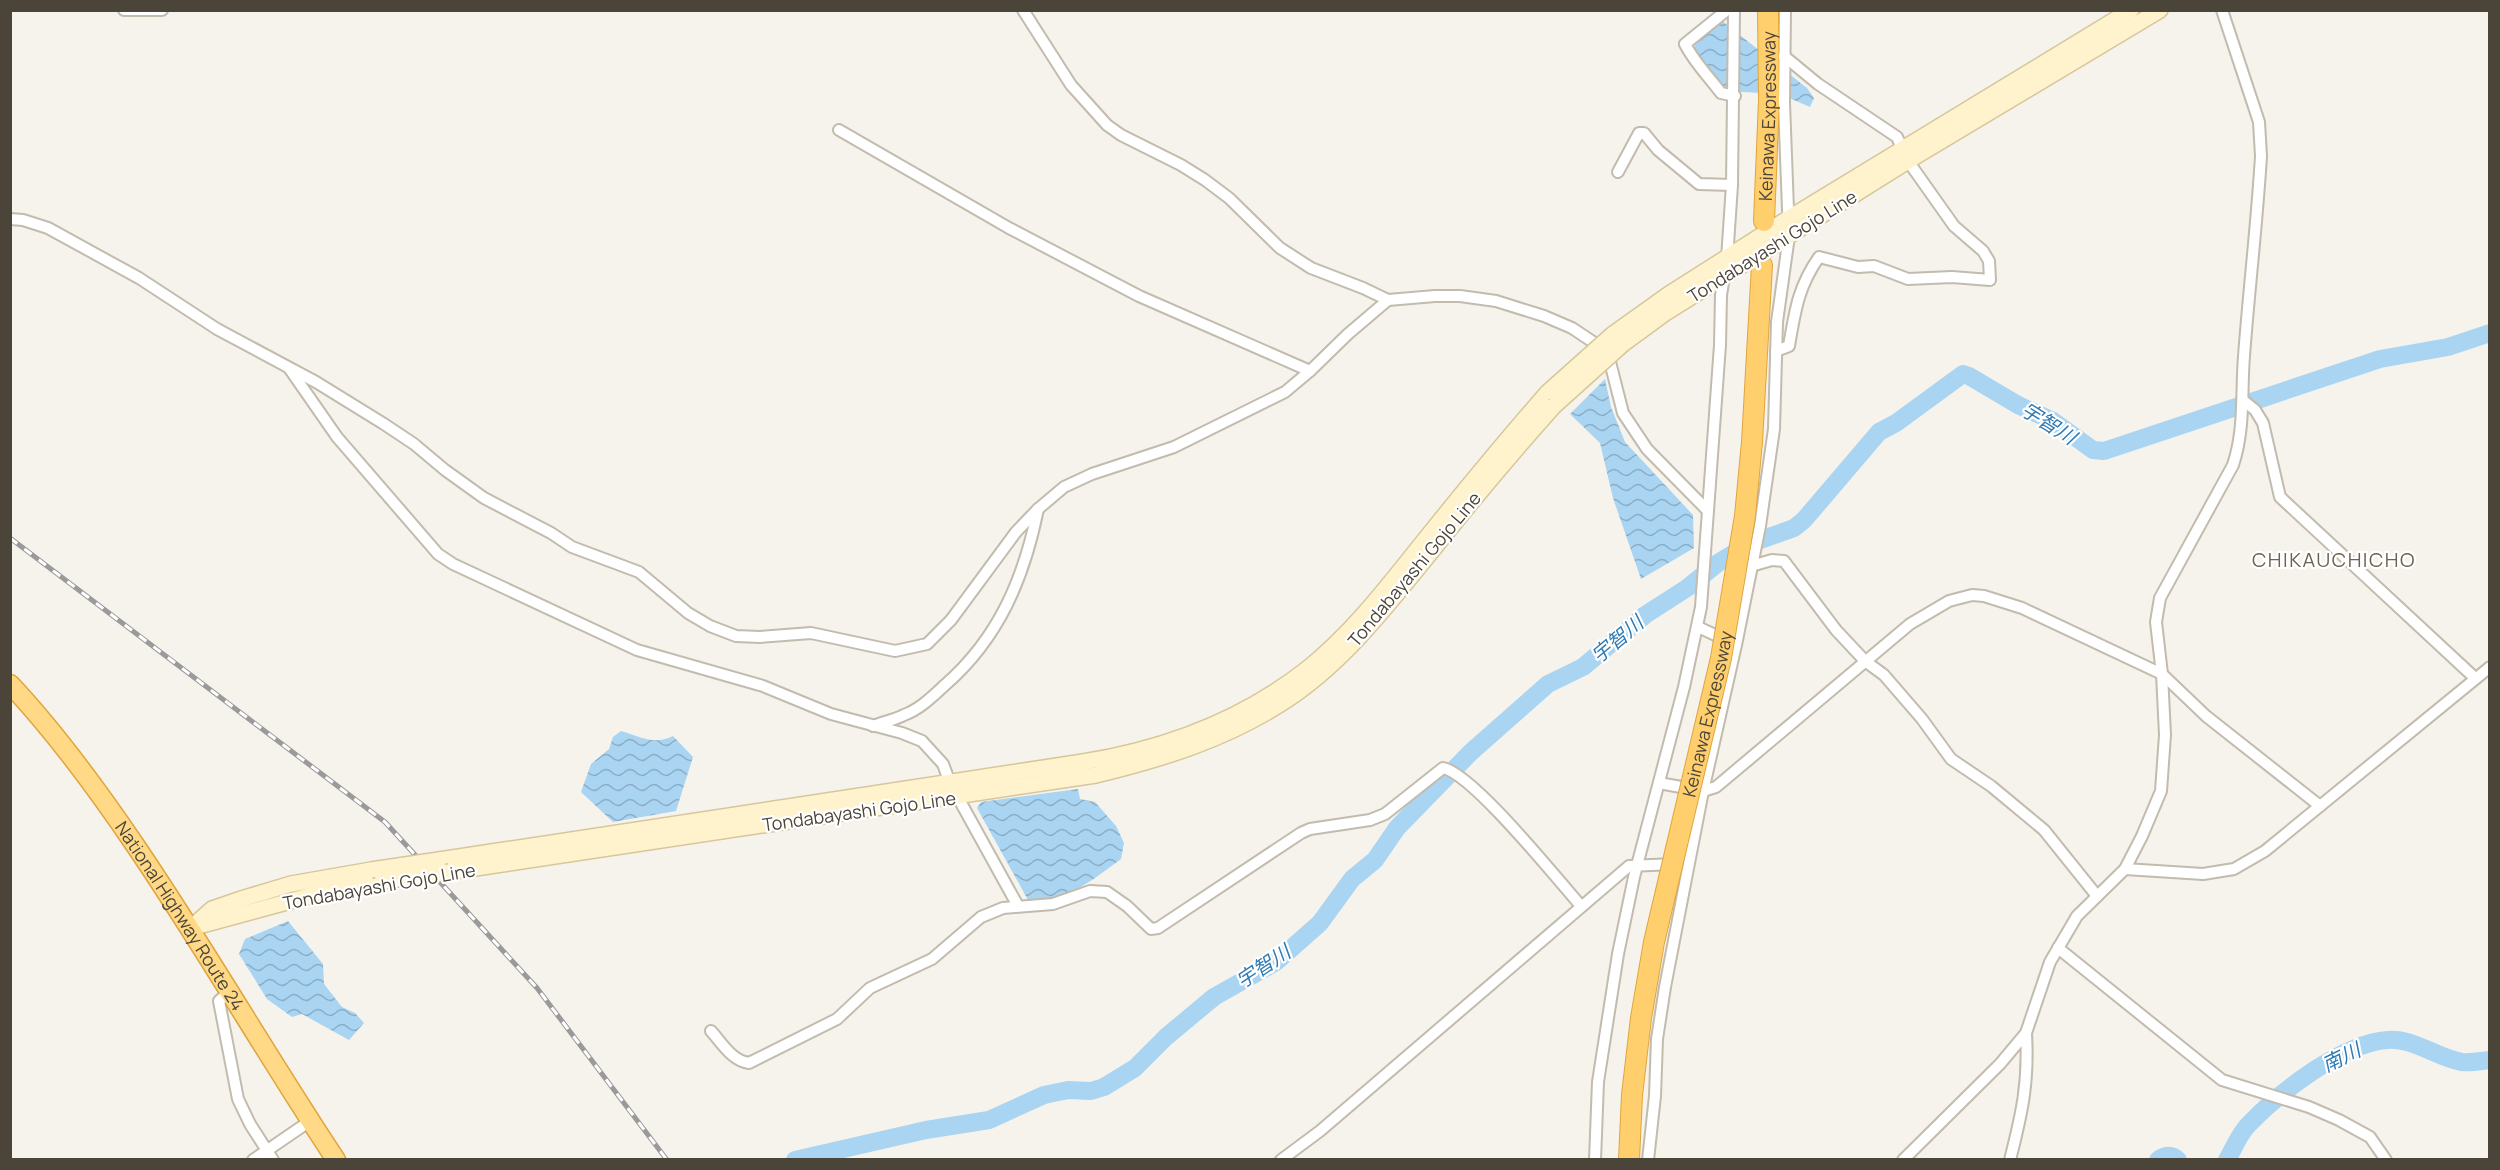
<svg xmlns="http://www.w3.org/2000/svg" width="2500" height="1170" viewBox="0 0 2500 1170" font-family="Manrope,'Noto Sans JP',sans-serif">
<style>
.water{fill:url(#water-waves)}
.lines{fill:none;stroke-linecap:round;stroke-linejoin:round}
.river{stroke:#a9d4f2;stroke-width:18}
.minor-casing{stroke:#c2bbae;stroke-width:14}
.secondary-casing{stroke:#d6c79b;stroke-width:18}
.trunk-casing{stroke:#e0a43c;stroke-width:21}
.motorway-casing{stroke:#e0a43c;stroke-width:22}
.minor{stroke:#fff;stroke-width:10}
.secondary{stroke:#fff3cd;stroke-width:15}
.trunk{stroke:#ffd985;stroke-width:18}
.motorway{stroke:#ffcf6e;stroke-width:20}
.rail-casing{stroke:#9a9a9a;stroke-width:5}
.rail{stroke:#fff;stroke-width:3;stroke-dasharray:9;stroke-linecap:butt}
.secondary-bridge-casing{stroke:#d6c79b;stroke-width:18;stroke-linecap:butt}
.motorway-bridge-casing{stroke:#e0a43c;stroke-width:22;stroke-linecap:butt}
.secondary-bridge{stroke:#fff3cd;stroke-width:15}
.motorway-bridge{stroke:#ffcf6e;stroke-width:20}
.labels{text-anchor:middle;dominant-baseline:central;stroke-width:4.5;stroke-linejoin:round;paint-order:stroke}
.street-label{font-size:18px;fill:#4b4439;stroke:#fff}
.water-label{font-size:20px;font-style:italic;fill:#2e7ab2;stroke:#fff}
.neighbourhood-label{font-size:20px;letter-spacing:1.5px;fill:#6e6250;stroke:#fff}
</style>
<defs>
<pattern id="water-waves" width="16" height="10" patternUnits="userSpaceOnUse" patternTransform="scale(1.5)"><rect width="16" height="10" fill="#a9d4f2"/><path d="M0 5q4-4 8 0t8 0" fill="none" stroke="#8caec5"/></pattern>
</defs>
<rect width="100%" height="100%" fill="#f6f3ec"/>
<g class="water">
<polygon points="1721,20 1807,88 1814,98 1810,107 1780,94 1725,91 1694,50 1696,40"/>
<polygon points="1605,379 1611,407 1625,442 1693,515 1694,548 1641,579 1613,498 1600,443 1570,414"/>
<path d="M621,731C640,736 653,746 673,736L693,757L676,811L613,822L581,792L591,764L609,749L613,737Z"/>
<path d="M1078,789L1080,799L1095,802L1116,826L1124,843L1121,859C1090,882 1069,900 1028,900L977,808L981,802Z"/>
<polygon points="288,921 323,964 324,984 342,1007 355,1013 364,1023 349,1040 302,1014 292,1017 267,999 239,954 245,939"/>
</g>
<g class="lines">
<g class="river">
<polyline points="795,1160 926,1130 989,1120 1044,1095 1068,1090 1091,1091 1104,1087 1135,1068 1166,1037 1214,997 1276,962 1320,923 1352,879 1375,860 1397,828 1471,752 1548,684 1583,667 1645,615 1687,588 1718,563 1749,544 1794,528 1804,520 1879,432 1896,423 1963,374 1969,376 2018,405 2053,421 2093,450 2104,451 2380,359 2448,347 2490,333"/>
<path d="M2158,1160C2165,1155 2171,1154 2178,1160"/>
<path d="M2227,1160C2234,1148 2239,1134 2249,1124C2280,1092 2342,1043 2388,1040C2414,1038 2437,1058 2462,1062C2470,1063 2481,1061 2490,1060"/>
</g>
<g class="minor-casing">
<g id="minor">
<polyline points="124,10 162,10"/>
<polyline points="1023,10 1071,85 1107,125 1121,135 1181,165 1205,180 1229,198 1280,248 1311,268 1363,288 1388,300 1435,296 1460,296 1496,301 1544,316 1572,328 1593,342 1610,362 1623,413 1647,449 1708,511"/>
<path d="M1727,10L1685,44C1694,62 1709,77 1721,93L1735,96"/>
<polyline points="839,130 1009,228 1139,296 1310,371"/>
<polyline points="1618,172 1639,133 1644,133 1658,150 1699,184 1732,185"/>
<polyline points="10,219 23,220 48,228 139,278 217,329 316,382 384,424 414,444 445,470 484,498 551,533 572,547 639,572 688,613 710,626 736,636 760,637 811,633 895,651 927,644 951,620 1016,532 1038,509 1064,487 1092,474 1174,447 1285,392 1310,371 1348,334 1388,300"/>
<path d="M1776,351L1789,346C1795,311 1798,287 1819,257L1858,267L1874,266L1908,279L1952,277L1990,280L1989,261L1983,251L1954,226L1908,161L1897,137L1818,84L1784,56"/>
<polyline points="289,368 337,437 438,554 453,564 637,650 763,686 831,714 902,733 922,741 943,764 950,783 1018,906"/>
<polyline points="2244,401 2255,410 2263,423 2280,497 2475,678"/>
<polyline points="1751,566 1772,560 1784,561 1836,630 1865,661 1884,675 1922,719 1951,759 1991,786 2044,830 2097,896"/>
<polyline points="1698,627 1728,641"/>
<path d="M873,726C883,722 894,720 904,715C920,709 932,697 945,685C999,638 1024,578 1038,509"/>
<polyline points="1659,783 1703,791 1716,787 1910,624 1949,601 1972,595 1984,596 2022,608 2162,674 2206,716 2320,806"/>
<polyline points="2125,869 2203,874 2234,869 2265,851 2490,667"/>
<polyline points="2058,948 2222,1080 2309,1107 2339,1120 2370,1137 2386,1160"/>
<polyline points="230,991 219,1001 238,1099 250,1124 273,1160"/>
<path d="M711,1031C722,1043 732,1061 749,1063L837,1019L870,988L932,959L981,917L1003,908L1053,904L1090,891L1107,892L1127,906L1151,929L1158,928L1301,833L1310,829L1370,820L1385,814L1443,768C1473,774 1557,879 1581,906"/>
<polyline points="253,1160 310,1121"/>
<polyline points="1281,1160 1320,1131 1629,866 1674,864"/>
<polyline points="1595,1160 1598,1082 1618,954 1634,877 1684,687 1701,607 1720,345 1721,295 1727,259 1732,185 1734,10"/>
<polyline points="1648,1160 1655,1096 1657,1039 1665,987 1703,791 1736,645 1760,526 1774,429 1777,322 1789,236 1784,103 1785,10"/>
<path d="M1903,1160L2000,1064L2026,1033L2050,962L2077,916L2125,869L2142,836L2161,791L2165,735L2162,674L2156,622L2160,598L2233,465C2245,429 2241,394 2244,356C2249,289 2257,223 2261,156L2259,122L2222,10"/>
<path d="M2010,1160C2022,1113 2029,1082 2026,1033"/>
</g>
</g>
<g class="secondary-casing">
<g id="secondary">
<polyline points="1613,334 1669,294 1789,218 2131,10"/>
<polyline points="1623,344 1664,314 1908,161 2160,10"/>
<path d="M439,860L1083,762C1164,749 1242,720 1307,669C1352,633 1387,587 1423,542C1464,491 1505,441 1548,392"/>
<path d="M449,872L1096,775C1162,759 1224,740 1282,703C1342,665 1387,606 1431,552C1471,502 1512,453 1554,406"/>
<polyline points="193,926 212,909 241,899 291,884 371,870"/>
<polyline points="191,928 320,893 382,881"/>
</g>
</g>
<g class="trunk-casing">
<g id="trunk">
<path id="s1" d="M10,684C57,734 97,789 135,845C205,948 267,1056 336,1160"/>
</g>
</g>
<g class="motorway-casing">
<g id="motorway">
<path id="s2" d="M1764,221L1769,100L1768,10"/>
<polyline points="1745,516 1752,442 1762,265"/>
</g>
</g>
<use href="#minor" class="minor"/>
<use href="#secondary" class="secondary"/>
<use href="#trunk" class="trunk"/>
<use href="#motorway" class="motorway"/>
<g class="rail-casing">
<polyline id="rail" points="10,538 385,822 537,988 667,1160"/>
</g>
<use href="#rail" class="rail"/>
<g class="secondary-bridge-casing">
<g id="secondary-bridge">
<polyline points="1548,392 1613,334"/>
<polyline points="1554,406 1623,344"/>
<polyline points="371,870 439,860"/>
<polyline points="382,881 449,872"/>
</g>
</g>
<g class="motorway-bridge-casing">
<g id="motorway-bridge">
<path id="s3" d="M1629,1160L1632,1095L1641,1018L1654,942L1721,658L1745,516"/>
</g>
</g>
<use href="#secondary-bridge" class="secondary-bridge"/>
<use href="#motorway-bridge" class="motorway-bridge"/>
</g>
<g class="labels">
<g class="street-label">
<text stroke="none"><textPath href="#s2" startOffset="105">Keinawa Expressway</textPath></text>
<text transform="translate(1772 246) rotate(-32)">Tondabayashi Gojo Line</text>
<text transform="translate(1414 569) rotate(-50)">Tondabayashi Gojo Line</text>
<text stroke="none"><textPath href="#s3" startOffset="454">Keinawa Expressway</textPath></text>
<text transform="translate(859 811) rotate(-8)">Tondabayashi Gojo Line</text>
<text transform="translate(379 886) rotate(-10)">Tondabayashi Gojo Line</text>
<text stroke="none"><textPath href="#s1" startOffset="288">National Highway Route 24</textPath></text>
</g>
<g class="water-label">
<text transform="translate(2049 423) rotate(32)">宇智川</text>
<text transform="translate(1617 639) rotate(-40)">宇智川</text>
<text transform="translate(1263 966) rotate(-34)">宇智川</text>
<text transform="translate(2341 1057) rotate(-26)">南川</text>
</g>
<g class="neighbourhood-label">
<text x="2334" y="559">CHIKAUCHICHO</text>
</g>
</g>
<rect width="2500" height="1170" fill="none" stroke="#4b4439" stroke-width="24"/>
</svg>
